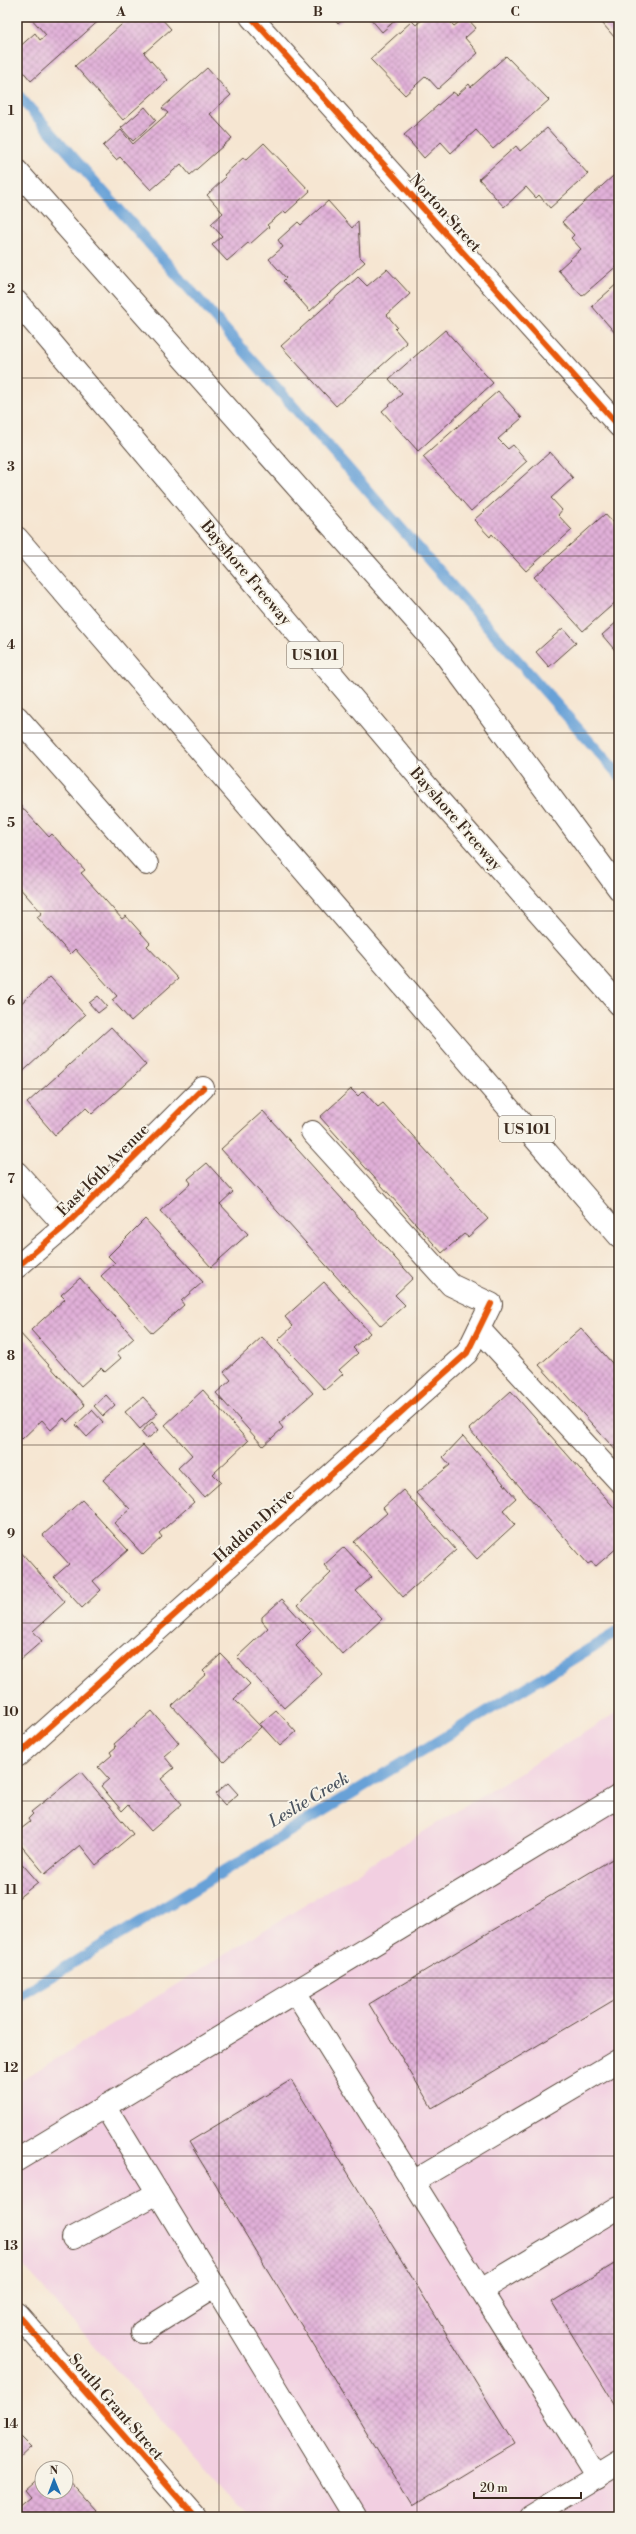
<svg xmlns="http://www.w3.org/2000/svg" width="636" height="2534" viewBox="0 0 636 2534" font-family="'Libre Bodoni',serif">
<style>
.built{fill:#f2cfe1}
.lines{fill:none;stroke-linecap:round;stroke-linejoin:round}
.stream{stroke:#68a1d7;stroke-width:11}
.building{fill:url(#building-cross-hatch)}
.minor-casing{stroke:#574639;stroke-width:24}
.highway-casing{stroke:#574639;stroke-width:24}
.minor{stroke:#fff;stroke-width:22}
.highway{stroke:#fff;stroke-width:22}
.cycleway-casing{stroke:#f7f3e8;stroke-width:8}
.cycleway{stroke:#e8590c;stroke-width:6}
.grid{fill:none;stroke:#3b2a1e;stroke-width:1;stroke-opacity:0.55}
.labels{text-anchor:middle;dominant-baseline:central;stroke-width:4;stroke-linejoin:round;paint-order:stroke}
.shield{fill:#f7f3e8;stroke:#73665b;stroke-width:1}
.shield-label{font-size:15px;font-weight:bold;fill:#3b2a1e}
.street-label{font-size:16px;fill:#3b2a1e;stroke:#f7f3e8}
.water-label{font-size:17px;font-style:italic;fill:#4b545f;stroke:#f7f3e8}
.neatline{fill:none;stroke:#3b2a1e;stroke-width:1.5}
.grid-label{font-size:13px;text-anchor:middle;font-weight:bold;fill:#3b2a1e}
</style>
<defs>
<pattern id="building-cross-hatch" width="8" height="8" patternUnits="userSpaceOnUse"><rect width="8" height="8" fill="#e1b0d9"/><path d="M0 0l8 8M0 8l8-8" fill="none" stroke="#b88faf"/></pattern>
</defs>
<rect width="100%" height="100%" fill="#f7f3e8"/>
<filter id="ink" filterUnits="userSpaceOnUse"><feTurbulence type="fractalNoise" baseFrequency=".025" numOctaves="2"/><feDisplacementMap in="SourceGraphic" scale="8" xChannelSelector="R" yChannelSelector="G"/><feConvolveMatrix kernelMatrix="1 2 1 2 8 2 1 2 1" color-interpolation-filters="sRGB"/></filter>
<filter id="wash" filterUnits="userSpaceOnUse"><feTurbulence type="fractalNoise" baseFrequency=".012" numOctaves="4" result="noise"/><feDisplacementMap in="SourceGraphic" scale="16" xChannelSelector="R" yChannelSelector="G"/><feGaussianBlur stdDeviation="0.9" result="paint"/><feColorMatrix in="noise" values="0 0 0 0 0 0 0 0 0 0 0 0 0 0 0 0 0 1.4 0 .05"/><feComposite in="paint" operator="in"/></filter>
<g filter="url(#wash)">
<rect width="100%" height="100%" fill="#f6e6d2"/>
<polygon class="built" points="619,1711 619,2517 248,2517 17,2259 17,2083"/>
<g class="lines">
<g class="stream">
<polyline points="17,94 619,775"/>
<polyline points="17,1997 619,1631"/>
</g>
</g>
<g id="blocks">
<g class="building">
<polygon points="30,17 103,17 31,81 17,64 17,49 35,33 40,40 46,35"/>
<polygon points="130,17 160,17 171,29 144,53 168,80 123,120 75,66"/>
<polygon points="332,17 346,17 338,24"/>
<polygon points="369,17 399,17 382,32"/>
<polygon points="425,17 446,17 454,26 466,17 476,28 465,38 478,53 438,89 426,76 405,95 370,59 412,21 416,25"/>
<polygon points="597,17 619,17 619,35 615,38"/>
<polygon points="506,56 549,100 493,149 476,130 451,153 441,142 424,158 404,135 453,92 457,95 469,84 471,87"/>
<polygon points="207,68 231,95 210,114 232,138 190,175 181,164 151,190 120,157 116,160 103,146 121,130 133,144 168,113 162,108"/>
<polygon points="145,107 156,120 133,141 121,128"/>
<polygon points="547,128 588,174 550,208 539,195 536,198 526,187 504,207 479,179 516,146 520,151"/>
<polygon points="264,143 310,191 286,213 284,211 267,225 269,227 250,244 248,243 227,261 212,245 222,236 211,224 223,213 207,195 226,177 224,175 243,158 246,160"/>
<polygon points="613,176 619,182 619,264 582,296 558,270 581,249 571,238 574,235 562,222"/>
<polygon points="328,201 352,228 358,221 360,257 365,262 310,311 283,281 286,278 269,259 283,247 278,240 298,222 301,225"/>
<polygon points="387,269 410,294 387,315 397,327 395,329 407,343 336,406 281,346 358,277 367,286"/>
<polygon points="619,282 619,331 616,334 592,306"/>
<polygon points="445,330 493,383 418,451 382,411 402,394 389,379"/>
<polygon points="498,391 522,418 498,439 508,449 513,445 527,461 471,511 423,457"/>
<polygon points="550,452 573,478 551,498 562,510 558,515 572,530 526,571 492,534 490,537 474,520"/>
<polygon points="605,514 619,530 619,599 583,631 534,577"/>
<polygon points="619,620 619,655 602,635"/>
<polygon points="563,628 576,643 549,667 536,652"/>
<polygon points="619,692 619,700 615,696"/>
<polygon points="17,802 49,837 52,834 85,870 81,873 122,919 126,916 150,943 147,946 178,979 131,1021 112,1000 117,996 75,949 70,954 37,917 42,913 17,885"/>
<polygon points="50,977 85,1015 17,1077 17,1007"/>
<polygon points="98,996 107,1006 98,1013 89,1003"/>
<polygon points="111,1027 146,1065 92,1114 86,1108 55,1135 27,1103"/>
<polygon points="351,1089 358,1096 363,1091 378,1107 383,1103 488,1219 468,1237 464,1234 442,1253 320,1117"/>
<polygon points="263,1111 413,1278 395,1295 405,1305 381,1326 221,1149"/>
<polygon points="207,1163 233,1192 220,1204 248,1234 211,1267 160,1211 191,1183 188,1179"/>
<polygon points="145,1219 203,1282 181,1301 184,1305 152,1333 101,1276 115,1263 108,1256"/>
<polygon points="80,1278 134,1338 117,1353 121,1358 105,1372 101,1368 81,1386 31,1330 65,1299 61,1295"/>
<polygon points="324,1282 370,1333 353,1348 358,1353 339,1370 343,1374 325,1390 278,1340 293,1326 285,1317"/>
<polygon points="581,1328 619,1371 619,1454 539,1365"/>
<polygon points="19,1332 85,1405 67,1422 64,1418 51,1430 42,1420 22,1439 17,1434"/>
<polygon points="262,1337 313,1393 279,1423 283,1428 263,1446 216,1393 231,1380 224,1372"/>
<polygon points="203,1390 248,1441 213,1474 221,1482 204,1497 178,1468 192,1455 165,1425"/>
<polygon points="511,1391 619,1513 619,1546 596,1566 591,1562 588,1564 469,1429"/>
<polygon points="106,1395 115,1405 103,1416 94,1406"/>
<polygon points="143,1397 158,1413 140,1429 125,1412"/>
<polygon points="92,1410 103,1422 87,1437 76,1425"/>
<polygon points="152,1422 159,1430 147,1439 141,1432"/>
<polygon points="463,1436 516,1498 503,1510 515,1524 477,1559 416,1493 450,1465 443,1457"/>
<polygon points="143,1445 194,1502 159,1533 162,1537 143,1555 114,1523 130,1509 103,1480"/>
<polygon points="403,1490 456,1550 403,1597 354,1542 387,1513 383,1508"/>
<polygon points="82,1500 128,1550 93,1581 101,1590 82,1608 54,1577 69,1564 43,1535"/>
<polygon points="344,1547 372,1577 356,1591 382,1619 343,1655 298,1605 331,1573 324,1565"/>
<polygon points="19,1550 65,1602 33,1631 42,1641 20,1660 17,1656 17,1552"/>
<polygon points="282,1599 311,1631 296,1646 322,1674 284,1708 237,1657 268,1628 262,1621 262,1617"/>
<polygon points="221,1654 250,1684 234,1699 261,1727 224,1762 172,1706 206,1674 203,1671"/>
<polygon points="276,1710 296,1732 280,1746 260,1724"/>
<polygon points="152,1711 179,1743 164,1756 174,1768 161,1779 182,1804 151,1831 128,1805 122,1811 101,1786 109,1779 98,1767 112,1755 110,1752 116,1747 114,1744"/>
<polygon points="81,1772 133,1834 96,1865 80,1845 45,1874 18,1842 20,1840 17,1832 30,1822 28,1819 33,1814 31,1812"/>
<polygon points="228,1783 238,1794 225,1805 215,1794"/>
<polygon points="619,1855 619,1997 432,2108 369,2004"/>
<polygon points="17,1858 38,1882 17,1899"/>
<polygon points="291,2080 514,2444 412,2506 189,2142"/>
<polygon points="619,2261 619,2403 615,2405 552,2302"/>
<polygon points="17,2433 31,2447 17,2460"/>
<polygon points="53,2464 57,2468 48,2468"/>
<polygon points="42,2474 42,2492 66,2492 66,2478 96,2511 90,2517 17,2517 17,2508 30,2497 24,2490"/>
</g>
</g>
</g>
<g filter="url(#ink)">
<use href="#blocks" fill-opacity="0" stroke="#574639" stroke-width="1"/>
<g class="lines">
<g class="minor-casing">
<g id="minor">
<polyline points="251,17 619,426"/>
<polyline points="17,717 147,864"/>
<polyline points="17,1173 65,1226"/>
<polyline points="17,1267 65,1226 203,1088"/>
<polyline points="479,1329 619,1481"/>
<polyline points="17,1756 467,1353 491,1304 451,1285 312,1132"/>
<polyline points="295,1992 597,2477"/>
<polyline points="105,2106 355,2517"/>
<polyline points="17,2160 619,1796"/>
<polyline points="413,2182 619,2060"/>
<polyline points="73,2238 158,2193"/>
<polyline points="481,2290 619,2207"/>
<polyline points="17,2314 195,2517"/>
<polyline points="142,2332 214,2287"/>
<polyline points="530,2517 619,2463"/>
</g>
</g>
<g class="highway-casing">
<g id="highway">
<polyline points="17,171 441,649 619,889"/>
<polyline points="17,302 430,790 619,1004"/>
<polyline points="17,538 619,1236"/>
</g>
</g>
<use href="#minor" class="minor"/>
<use href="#highway" class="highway"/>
<g class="cycleway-casing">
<g id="cycleway">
<polyline points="251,17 619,426"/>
<polyline points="17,1267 65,1226 203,1088"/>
<polyline points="17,1756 467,1353 491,1304"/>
<polyline points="17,2314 195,2517"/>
</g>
</g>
<use href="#cycleway" class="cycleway"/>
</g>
</g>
<path class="grid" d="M219,17V2517M417,17V2517M17,200H619M17,378H619M17,556H619M17,733H619M17,911H619M17,1089H619M17,1267H619M17,1445H619M17,1623H619M17,1801H619M17,1978H619M17,2156H619M17,2334H619"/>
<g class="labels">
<g class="shield">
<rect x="287" y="642" width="56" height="26" rx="3"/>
<rect x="499" y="1116" width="56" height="26" rx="3"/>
</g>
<g class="shield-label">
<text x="315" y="655">US 101</text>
<text x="527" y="1129">US 101</text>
</g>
<g class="street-label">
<text transform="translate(445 213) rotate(48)">Norton Street</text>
<text transform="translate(246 573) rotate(50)">Bayshore Freeway</text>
<text transform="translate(456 819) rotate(49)">Bayshore Freeway</text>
<text transform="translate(103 1170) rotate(-45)">East 16th Avenue</text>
<text transform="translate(254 1526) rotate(-42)">Haddon Drive</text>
<text transform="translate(116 2407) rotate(49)">South Grant Street</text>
</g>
<g class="water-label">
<text transform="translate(309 1800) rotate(-31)">Leslie Creek</text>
</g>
</g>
<rect width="636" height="2534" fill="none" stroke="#f7f3e8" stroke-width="44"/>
<g transform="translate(54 2480) rotate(359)"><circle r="19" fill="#f7f3e8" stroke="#aca397"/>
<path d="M0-3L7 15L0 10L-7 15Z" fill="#1f6fb2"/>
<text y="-6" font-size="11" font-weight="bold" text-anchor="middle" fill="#3b2a1e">N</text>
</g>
<path d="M474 2492v6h107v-6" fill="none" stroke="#3b2a1e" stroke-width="2"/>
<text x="480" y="2492" font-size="12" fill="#3b2a1e" stroke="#f7f3e8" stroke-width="3" paint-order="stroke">20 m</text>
<rect x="22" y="22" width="592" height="2490" class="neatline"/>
<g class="grid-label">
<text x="121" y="16">A</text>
<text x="318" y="16">B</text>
<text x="515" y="16">C</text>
<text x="11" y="115">1</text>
<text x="11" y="293">2</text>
<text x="11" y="471">3</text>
<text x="11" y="649">4</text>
<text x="11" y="827">5</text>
<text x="11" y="1005">6</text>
<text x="11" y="1183">7</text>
<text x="11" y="1360">8</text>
<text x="11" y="1538">9</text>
<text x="11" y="1716">10</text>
<text x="11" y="1894">11</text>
<text x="11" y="2072">12</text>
<text x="11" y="2250">13</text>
<text x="11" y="2428">14</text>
</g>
</svg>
